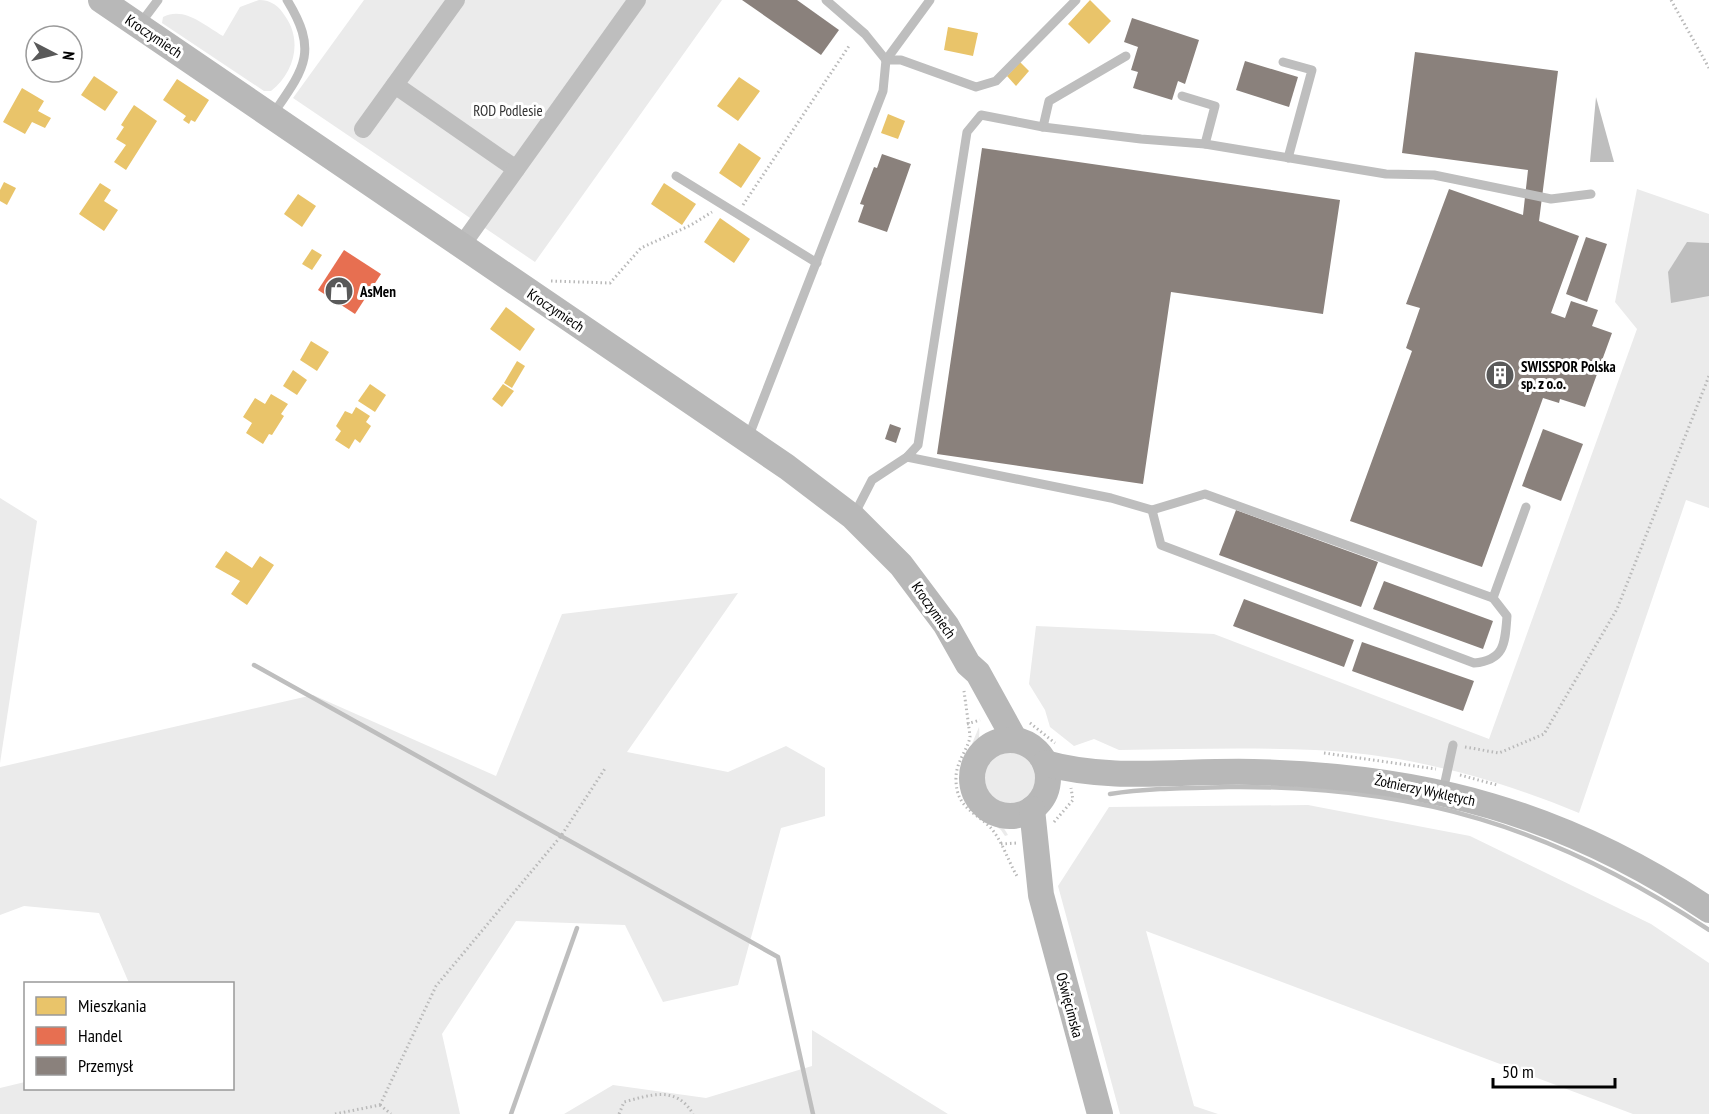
<svg xmlns="http://www.w3.org/2000/svg" width="1709" height="1114" viewBox="0 0 1709 1114" font-family="'PT Sans Narrow',sans-serif">
<style>
.green{fill:#ebebeb}
.water{fill:#bebebe}
.homes{fill:#e9c46a}
.shops{fill:#e76f51}
.industry{fill:#8a817c}
.lines{fill:none;stroke-linecap:round;stroke-linejoin:round}
.stream{stroke:#bebebe;stroke-width:4.5}
.path{stroke:#b9b9b9;stroke-width:3;stroke-dasharray:1.5 3;stroke-linecap:butt}
.lane{stroke:#bebebe;stroke-width:9}
.street{stroke:#bebebe;stroke-width:18}
.secondary{stroke:#b8b8b8;stroke-width:26}
.labels{text-anchor:middle;dominant-baseline:central;stroke-width:6;stroke-linejoin:round;paint-order:stroke}
.street-label{font-size:15px;fill:#000;stroke:#fff}
.park-label{font-size:15px;fill:#323232;stroke:#fff}
.poi-label{font-size:15px;font-weight:bold;fill:#000;stroke:#fff;text-anchor:start}
</style>
<rect width="100%" height="100%" fill="#fff"/>
<g class="green">
<path d="M259,0C271,0 279,6 285,16C303,41 294,73 271,91H264L162,23L163,17C184,6 204,25 223,36L240,7Z"/>
<polygon points="364,0 722,0 535,262 293,98"/>
<path d="M1637,189L1709,214V508L1686,500L1579,813C1495,778 1406,754 1315,750C1250,747 1184,749 1119,750L1094,739L1074,746L1050,727L1045,710L1029,684L1036,626L1214,634L1489,739L1637,329L1615,302Z"/>
<polygon points="0,498 37,521 0,763"/>
<polygon points="738,593 627,752 728,772 786,746 825,768 825,816 781,828 738,985 663,1002 625,925 516,921 442,1034 460,1114 0,1114 0,1088 25,1082 26,1088 232,1088 232,984 129,983 99,913 24,906 0,915 0,767 313,695 496,776 562,614"/>
<path d="M979,727C983,755 954,766 971,799C979,815 1000,818 1008,835L1005,836L1001,830L977,813L963,791L962,768Z"/>
<circle cx="1010" cy="778" r="26"/>
<polygon points="1308,805 1470,836 1651,924 1709,963 1709,1114 1633,1114 1146,931 1194,1106 1218,1114 1120,1114 1058,886 1109,807"/>
<polygon points="812,1030 948,1114 564,1114 613,1085 706,1098 812,1066"/>
</g>
<g class="water">
<polygon points="1596,97 1614,162 1590,162"/>
<polygon points="1687,242 1709,243 1709,296 1671,303 1668,272"/>
</g>
<g class="homes">
<polygon points="1090,0 1111,21 1089,44 1068,24"/>
<polygon points="948,27 978,33 973,56 944,50"/>
<polygon points="1020,62 1029,71 1016,86 1007,76"/>
<polygon points="94,76 118,92 105,111 81,95"/>
<polygon points="739,77 760,91 738,121 717,106"/>
<polygon points="177,79 209,100 195,122 191,120 189,124 183,120 186,116 163,100"/>
<polygon points="22,88 44,101 38,111 51,118 45,128 32,122 25,134 3,122"/>
<polygon points="134,105 157,121 126,170 114,162 126,145 116,139 124,127 121,125"/>
<polygon points="888,114 905,121 898,139 881,133"/>
<polygon points="739,143 761,158 741,188 719,173"/>
<polygon points="4,182 16,188 7,205 0,201 0,190"/>
<polygon points="100,183 111,190 104,201 118,210 104,231 79,214"/>
<polygon points="664,183 696,204 682,225 651,204"/>
<polygon points="298,194 316,206 302,227 284,214"/>
<polygon points="720,218 750,239 734,263 704,242"/>
<polygon points="312,249 322,255 312,270 302,264"/>
<polygon points="506,307 535,329 520,351 490,329"/>
<polygon points="311,341 329,352 317,371 300,360"/>
<polygon points="517,361 525,366 512,388 504,383"/>
<polygon points="293,370 307,380 297,395 283,386"/>
<polygon points="370,384 386,395 375,412 358,401"/>
<polygon points="503,384 514,391 502,407 492,399"/>
<polygon points="271,394 288,404 281,414 284,416 272,435 269,434 263,444 246,433 252,423 243,417 255,398 265,404"/>
<polygon points="356,407 370,416 366,422 371,426 360,443 355,439 349,449 335,440 341,431 336,426 345,411 352,414"/>
<polygon points="226,551 252,568 260,556 274,565 247,605 231,594 240,581 215,567"/>
</g>
<polygon class="shops" points="344,250 381,274 355,314 318,290"/>
<g class="industry">
<polygon points="742,0 797,0 839,30 821,55"/>
<polygon points="1132,18 1199,40 1185,84 1178,81 1172,100 1133,88 1138,72 1131,70 1138,47 1124,42"/>
<polygon points="1415,52 1558,71 1539,221 1579,236 1551,313 1565,318 1571,301 1598,310 1592,326 1612,333 1585,407 1560,399 1559,403 1543,398 1482,567 1350,521 1412,351 1406,348 1420,308 1406,304 1449,189 1523,215 1528,170 1402,153"/>
<polygon points="1245,61 1298,77 1289,107 1236,90"/>
<polygon points="982,148 1340,200 1323,314 1171,292 1143,484 937,454"/>
<polygon points="882,154 911,164 887,232 858,222 864,205 860,204 874,167 877,168"/>
<polygon points="1586,237 1607,244 1587,302 1566,294"/>
<polygon points="890,424 901,428 896,443 885,439"/>
<polygon points="1543,429 1583,444 1561,501 1522,486"/>
<polygon points="1236,510 1378,562 1361,607 1219,555"/>
<polygon points="1384,581 1493,621 1483,649 1373,609"/>
<polygon points="1244,599 1354,640 1344,667 1233,626"/>
<polygon points="1362,642 1474,681 1463,711 1352,671"/>
</g>
<g class="lines">
<g class="stream">
<polyline points="254,665 778,957 813,1114"/>
<path d="M1110,794C1148,788 1189,788 1228,787C1414,785 1554,827 1709,930"/>
<polyline points="511,1114 577,928"/>
</g>
<g class="path">
<polyline points="1671,0 1709,68"/>
<polyline points="743,205 849,46"/>
<polyline points="551,281 610,283 641,248 691,225 712,212"/>
<path d="M964,691C965,699 970,734 970,737C967,752 955,762 956,781C957,808 975,812 990,827C1002,840 1008,861 1017,876"/>
<polyline points="1030,723 1055,743"/>
<polyline points="967,724 980,720"/>
<polyline points="1465,747 1499,753 1544,734 1617,609 1709,376"/>
<polyline points="1324,753 1436,769"/>
<polyline points="1460,775 1497,785"/>
<polyline points="1054,822 1073,800 1071,788"/>
<polyline points="1001,844 1017,843"/>
<polyline points="380,1105 436,986 561,836 606,767"/>
<polyline points="380,1105 391,1114"/>
<polyline points="335,1114 380,1105"/>
<path d="M619,1114L624,1102C650,1095 676,1085 693,1114"/>
</g>
<g class="lane">
<polyline points="826,0 865,34 886,60"/>
<polyline points="140,24 158,0"/>
<polyline points="886,60 901,60 976,87 996,81 1076,0"/>
<polyline points="1283,62 1312,70 1288,158"/>
<polyline points="1182,96 1215,106 1205,144"/>
<path d="M273,114C304,69 319,52 287,0"/>
<polyline points="1043,127 1049,101 1126,56"/>
<polyline points="676,176 817,263"/>
<polyline points="748,438 883,91 886,60 930,0"/>
<polyline points="907,457 1111,498 1152,510 1205,494 1493,598 1526,507"/>
<path d="M1152,510L1161,545L1474,663C1505,660 1505,643 1507,616L1493,598"/>
<polyline points="854,515 872,480 907,457 918,445 967,132 981,115 1043,127 1141,139 1205,144 1386,174 1434,175 1551,199 1591,194"/>
<polyline points="1443,791 1453,745"/>
</g>
<g class="street">
<polyline points="395,85 516,169"/>
<polyline points="363,129 456,0"/>
<polyline points="469,235 637,0"/>
</g>
<g class="secondary">
<polyline points="101,0 787,467 853,517 901,565 946,625 968,664 978,673 1015,740"/>
<circle cx="1010" cy="778" r="38"/>
<path d="M1045,763C1111,782 1185,770 1253,772C1426,776 1564,813 1709,910"/>
<polyline points="1032,809 1041,895 1100,1114"/>
</g>
</g>
<defs>
<g id="shop-disc" transform="scale(1.5)"><circle r="9.5" fill="#595959" stroke="#fff"/><path d="M-5-2.5h2.3a2.7 3.5 0 0 1 5.4 0H5L5.5 6h-11ZM-1.5-2.5h3a1.5 2.3 0 0 0-3 0Z" fill="#fff"/></g>
<g id="building-disc" transform="scale(1.5)"><circle r="9.5" fill="#595959" stroke="#fff"/><path d="M-4-6H4V6H1V3H-1V6H-4ZM-2.5-4.3h1.7v1.8h-1.7ZM.8-4.3h1.7v1.8H.8ZM-2.5-1h1.7V.8h-1.7ZM.8-1h1.7V.8H.8Z" fill="#fff"/></g>
</defs>
<g fill-rule="evenodd">
<use href="#shop-disc" x="339" y="291"/>
<use href="#building-disc" x="1500" y="375"/>
</g>
<g class="labels">
<g class="street-label">
<text transform="translate(154 36) rotate(34)">Kroczymiech</text>
<text transform="translate(556 310) rotate(34)">Kroczymiech</text>
<text transform="translate(934 610) rotate(55)">Kroczymiech</text>
<text transform="translate(1425 790) rotate(12)">Żołnierzy Wyklętych</text>
<text transform="translate(1070 1005) rotate(75)">Oświęcimska</text>
</g>
<g class="park-label">
<text x="508" y="110">ROD Podlesie</text>
</g>
<g class="poi-label">
<text x="360" y="291">AsMen</text>
<text x="1521" y="366">SWISSPOR Polska<tspan x="1521" dy="17">sp. z o.o.</tspan></text>
</g>
</g>
<rect x="24" y="982" width="210" height="108" fill="#ffffff" stroke="#999999" stroke-width="1.5"/>
<rect x="36" y="997" width="30" height="18" fill="#e9c46a" stroke="#999999" stroke-width="1.5"/>
<text x="78" y="1012" font-size="18" fill="#000000">Mieszkania</text>
<rect x="36" y="1027" width="30" height="18" fill="#e76f51" stroke="#999999" stroke-width="1.5"/>
<text x="78" y="1042" font-size="18" fill="#000000">Handel</text>
<rect x="36" y="1057" width="30" height="18" fill="#8a817c" stroke="#999999" stroke-width="1.5"/>
<text x="78" y="1072" font-size="18" fill="#000000">Przemysł</text>
<g transform="translate(54 54) rotate(97)"><circle r="28" fill="#ffffff" stroke="#999999" stroke-width="1.5"/>
<path d="M0-4.5L10 22L0 15L-10 22Z" fill="#595959"/>
<text y="-9" font-size="16" font-weight="bold" text-anchor="middle" fill="#000000">N</text>
</g>
<path d="M1493 1078v9h122v-9" fill="none" stroke="#000000" stroke-width="3"/>
<text x="1502" y="1078" font-size="18" fill="#000000" stroke="#ffffff" stroke-width="4.5" paint-order="stroke">50 m</text>
</svg>
